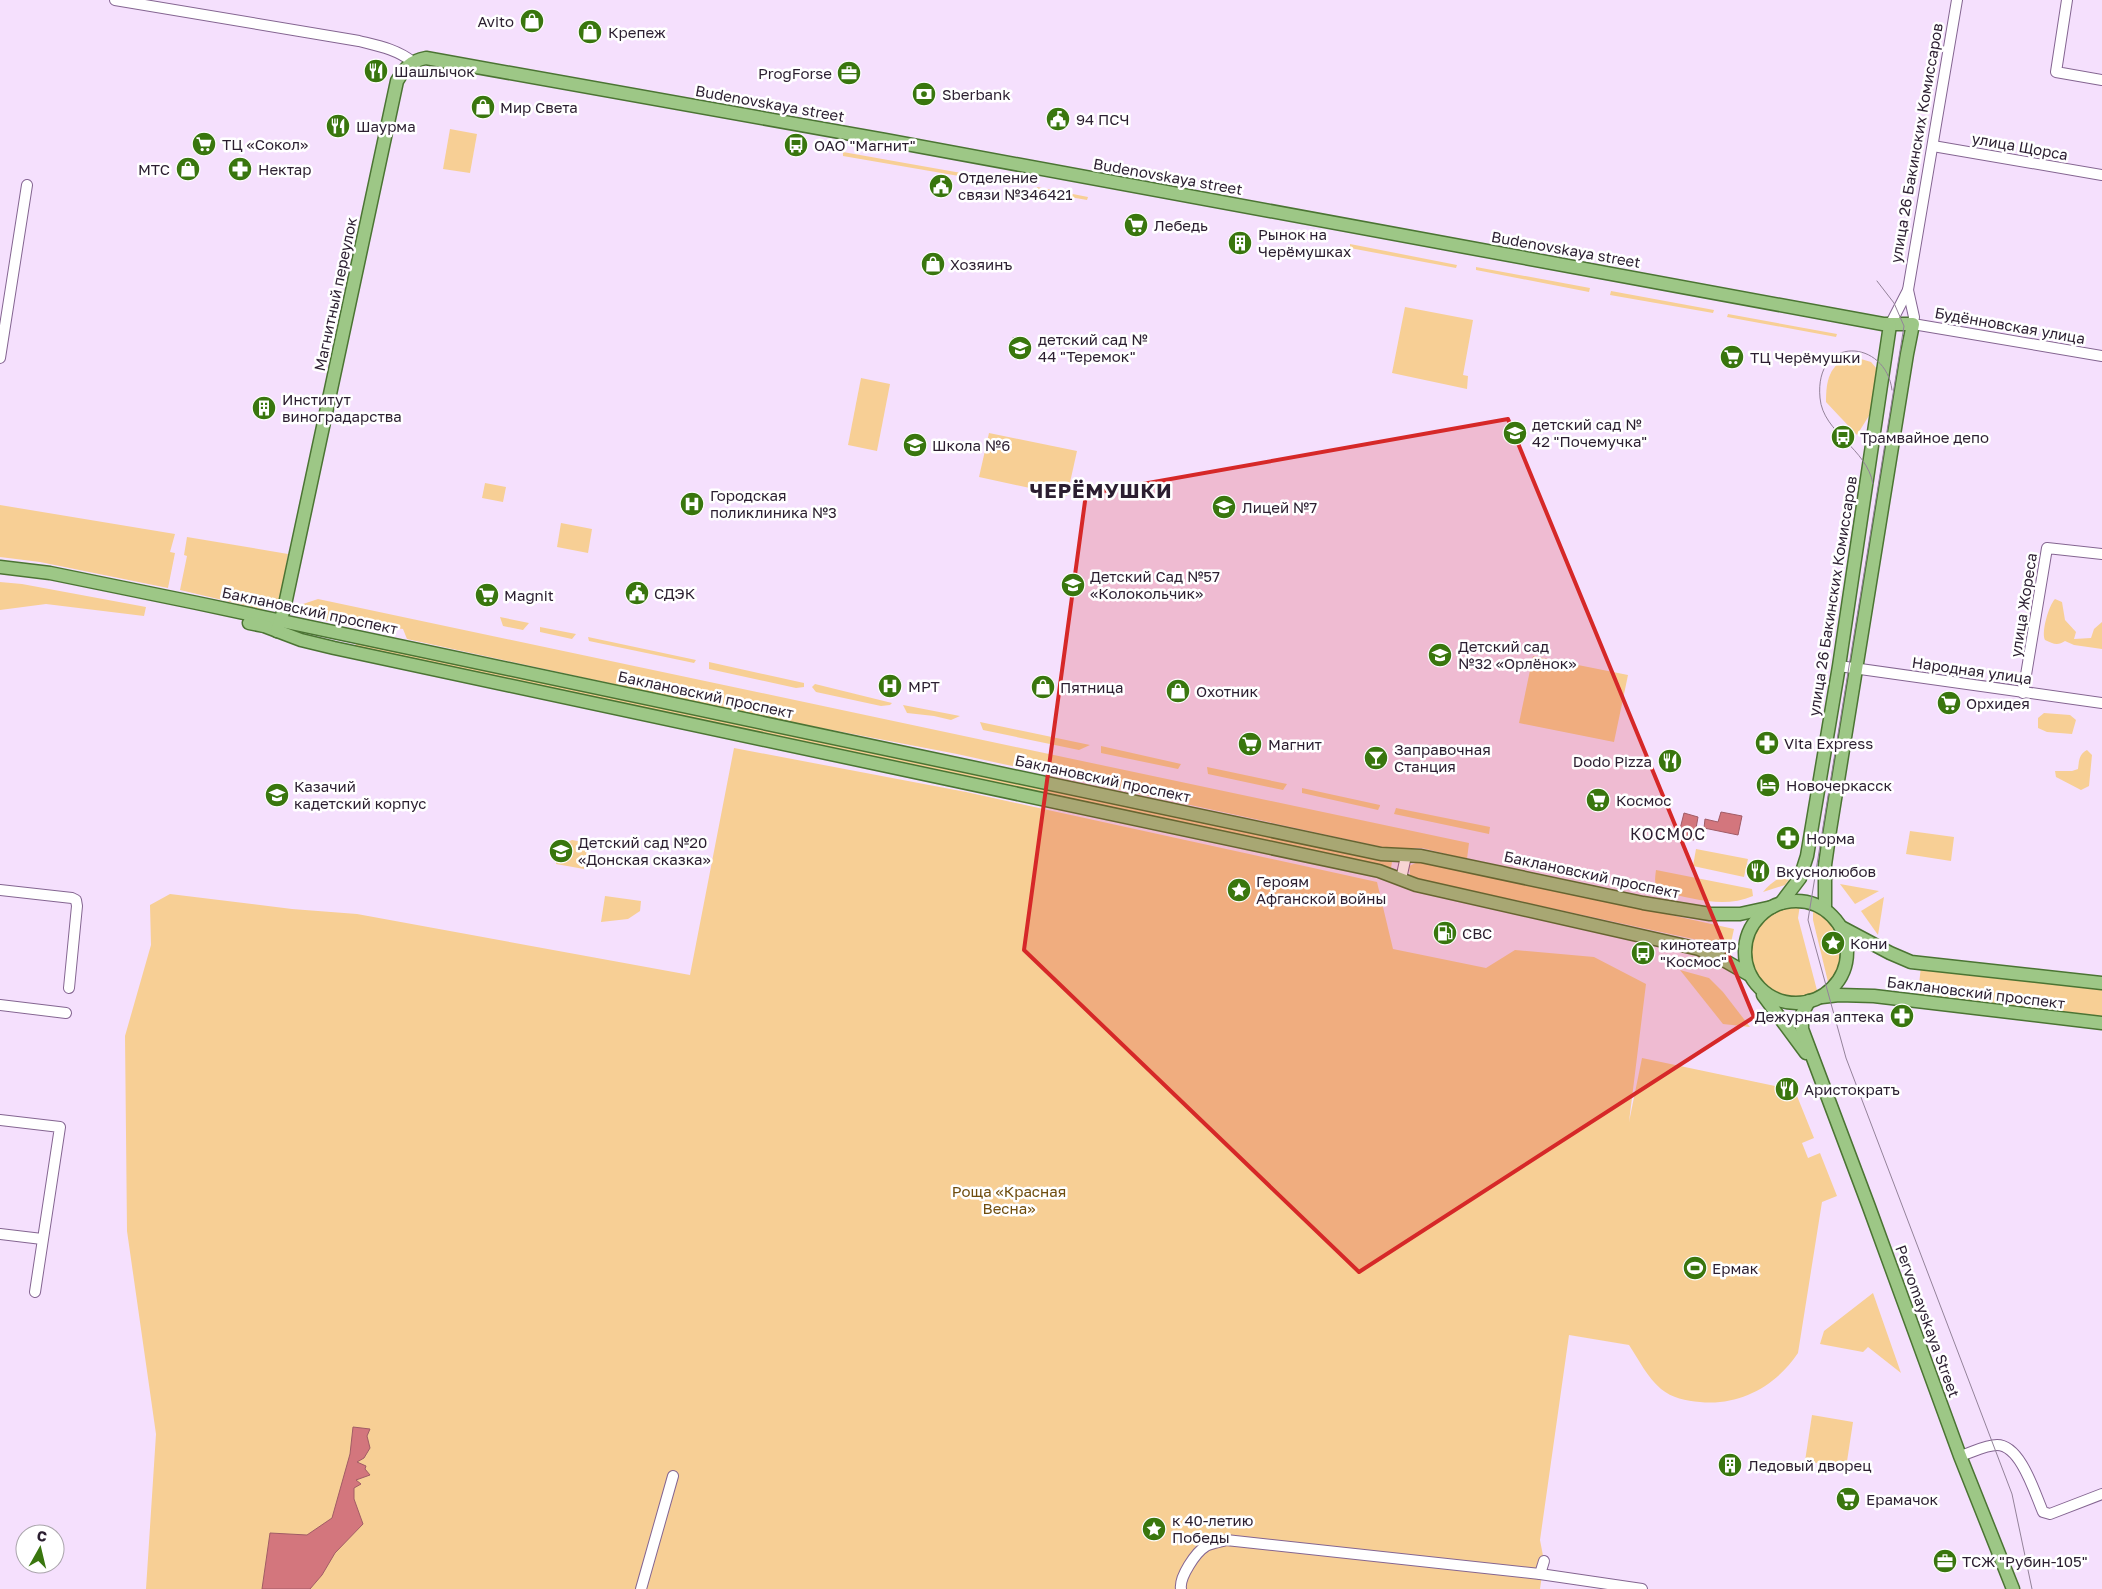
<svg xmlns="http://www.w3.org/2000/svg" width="2102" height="1589" viewBox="0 0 2102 1589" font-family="'Golos Text',sans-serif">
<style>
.green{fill:#f7cf95}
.water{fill:#d3767d;stroke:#a15c66}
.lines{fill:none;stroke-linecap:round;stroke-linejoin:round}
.minor-casing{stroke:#846591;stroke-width:12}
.major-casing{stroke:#4b7433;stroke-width:15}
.minor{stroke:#fff;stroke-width:10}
.major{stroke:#9dc786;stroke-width:12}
.tram{stroke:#938299;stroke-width:1}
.marked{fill:#d62828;fill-opacity:0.2;stroke:#d62828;stroke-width:4;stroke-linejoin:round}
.labels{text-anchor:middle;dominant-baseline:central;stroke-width:5;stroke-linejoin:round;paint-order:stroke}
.poi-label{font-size:15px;fill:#2b1e30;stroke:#fff;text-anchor:start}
.street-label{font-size:15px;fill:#2b1e30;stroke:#fff}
.park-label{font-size:15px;fill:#6f4d0e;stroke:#fff}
.neighbourhood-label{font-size:16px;letter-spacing:1px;fill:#2b1e30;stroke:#fff}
.district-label{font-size:20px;font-weight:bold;letter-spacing:1px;fill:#2b1e30;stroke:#fff}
</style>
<rect width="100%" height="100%" fill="#f5e0fd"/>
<g class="green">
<polygon points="450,129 477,134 470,173 443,169"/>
<polygon points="843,152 1012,182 1011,185 843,156"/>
<polygon points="1037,187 1088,197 1087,200 1036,191"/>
<polygon points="1350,244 1457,265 1456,268 1350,248"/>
<polygon points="1476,267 1590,288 1589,292 1476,270"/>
<polygon points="1611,291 1714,310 1713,313 1610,295"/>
<polygon points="1405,307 1473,320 1463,375 1468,376 1467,389 1392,373"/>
<polygon points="1728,314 1837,334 1836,337 1727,317"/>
<path d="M1851,356L1871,362L1877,369L1870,414L1857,435L1826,402C1826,380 1829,365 1851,356Z"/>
<polygon points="861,378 890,384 877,451 848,445"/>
<polygon points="989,433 1077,451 1067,496 979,477"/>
<polygon points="485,483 506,487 503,502 482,498"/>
<polygon points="0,505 175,534 170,552 175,553 168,588 40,562 0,557"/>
<polygon points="561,523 592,529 588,553 557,547"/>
<polygon points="187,537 288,554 281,595 275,607 260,609 180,590 187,556 184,555"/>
<polygon points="0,582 22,584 146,607 144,616 46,604 0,610"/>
<polygon points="318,599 1469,843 1467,859 1422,848 1387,848 957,754 760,716 407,639 403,629 381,626 372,631 317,619 307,612 303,604"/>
<path d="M2055,599L2062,602L2065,620L2076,632L2074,639L2091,638L2094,629L2102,622V649L2074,645L2065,641C2058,646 2053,644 2045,640C2041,632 2049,605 2055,599Z"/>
<polygon points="500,617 529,623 523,630 503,626"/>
<polygon points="540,627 576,634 572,639 540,632"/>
<polygon points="588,637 696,660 694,663 589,641"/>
<polygon points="356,643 1392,862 1391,868 382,653 355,647"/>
<polygon points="1533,656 1628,675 1614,742 1519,723"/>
<polygon points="709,662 804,683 804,687 796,688 709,669"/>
<polygon points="815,684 892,703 890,705 881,706 816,692 812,687"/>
<polygon points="903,705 960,716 951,720 934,716 907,713"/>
<polygon points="2044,713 2070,715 2076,720 2072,734 2047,732 2038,728 2038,718"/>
<polygon points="980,722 1090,745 1079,750 983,730"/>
<polygon points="1101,746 1181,764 1178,769 1101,753"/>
<path d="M734,748L966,792L1377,882L1393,949L1486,968L1515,950L1594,957L1646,984L1629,1122L1642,1058L1775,1086L1786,1100L1797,1096L1814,1138L1802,1143L1808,1158L1820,1153L1837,1196L1822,1202L1798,1353C1776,1386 1740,1406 1700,1402C1686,1401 1672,1398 1661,1389C1647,1377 1639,1360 1629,1345L1569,1335L1540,1540L1544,1561L1540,1589H146L156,1434L127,1231L125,1036L151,945L150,905L170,894L292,909L357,914L690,975Z"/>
<path d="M2087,750L2092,755L2089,786L2081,790L2056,777L2055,771H2072L2078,769C2079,761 2079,754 2087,750Z"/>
<polygon points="1207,767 1287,784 1283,790 1208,774"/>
<polygon points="1302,788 1380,805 1380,806 1378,810 1302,793"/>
<polygon points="1396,808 1490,827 1489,834 1394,814"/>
<polygon points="1910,831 1954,837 1951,861 1906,854"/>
<polygon points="572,840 588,843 584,869 556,864 559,846"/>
<polygon points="1696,849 1748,859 1744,877 1693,866"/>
<polygon points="1418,862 1495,876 1734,929 1730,947 1413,878 1410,875 1409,866"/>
<path d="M1656,870L1752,889L1753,896C1723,909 1693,898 1662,892C1653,887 1655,879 1656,870Z"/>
<path d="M1794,873L1785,885L1763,892C1770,883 1783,874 1794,873Z"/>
<polygon points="1840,884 1879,891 1855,904"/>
<polygon points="605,896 641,901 640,911 628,919 601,922"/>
<polygon points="1884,897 1878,935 1861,911"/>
<path d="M1800,905L1798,918L1818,994C1742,1016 1729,920 1785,907C1790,906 1795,906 1800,905Z"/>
<path d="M1813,909C1848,927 1851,957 1829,986L1813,920Z"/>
<polygon points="1921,966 2102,989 2102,1016 1918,994"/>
<polygon points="1680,970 1709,978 1723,992 1750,1027 1723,1024"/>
<polygon points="1873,1293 1901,1373 1868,1347 1863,1352 1820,1344 1824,1331"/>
<polygon points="1812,1415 1853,1422 1846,1468 1805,1461"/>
</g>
<g class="water">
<polygon points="1721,812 1742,816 1738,835 1704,828 1705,819 1718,822"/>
<polygon points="1684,813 1698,817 1694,840 1678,837"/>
<polygon points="353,1427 370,1429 367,1436 370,1448 364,1458 357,1462 366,1466 365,1469 370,1475 356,1480 361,1484 354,1488 354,1499 363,1524 335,1553 322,1575 310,1589 262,1589 270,1533 307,1535 332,1518 350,1454"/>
</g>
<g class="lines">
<g class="minor-casing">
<g id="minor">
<path d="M115,0L359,41C379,46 396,49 413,62"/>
<polyline points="2067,0 2056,72 2102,80"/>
<polyline points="1933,146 2102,175"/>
<polyline points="1908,290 1914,317 1913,324 2102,356"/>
<polyline points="1890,325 1908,290 1957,0"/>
<polyline points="0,358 27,185"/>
<polyline points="1839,666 2102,703"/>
<polyline points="2023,693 2047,548 2102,554"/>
<polyline points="1401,879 1406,856"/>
<polyline points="0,890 72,898 76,900 77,906 69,988"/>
<polyline points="0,1005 66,1013"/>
<polyline points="0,1120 60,1127 35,1292"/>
<polyline points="0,1234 42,1239"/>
<path d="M1960,1456C1971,1453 1985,1445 1997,1445C2021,1445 2035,1494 2043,1512L2050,1514L2102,1494"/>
<polyline points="1540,1574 1544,1561"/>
<polyline points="641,1589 673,1476"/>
<path d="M1181,1589C1179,1577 1196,1552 1206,1546C1212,1543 1220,1542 1226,1540L1540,1574L1642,1589"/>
</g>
</g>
<g class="major-casing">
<g id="major">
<polyline points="0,567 50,573 197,603 1381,854 1421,856 1643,903 1710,914 1740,914 1772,907"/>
<polyline points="249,623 264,626 301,640 334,648 1379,871 1416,885 1699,949 1720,958 1748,974"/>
<path d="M277,631L284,609L397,81C405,68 410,61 426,58L885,140L1883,324H1913L1907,354L1830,830L1825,865V909"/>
<circle cx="1796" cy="952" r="51"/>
<polyline points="1781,903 1800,878 1807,856 1839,666 1890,325"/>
<polyline points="1841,927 1890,953 1911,962 2102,983"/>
<polyline points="1763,995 1806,1053"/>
<polyline points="1822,997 1839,995 1874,996 2102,1023"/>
<polyline points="1809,1001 1802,1014 1802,1029 1869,1207 1960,1456 2013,1589"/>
</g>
</g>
<use href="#minor" class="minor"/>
<use href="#major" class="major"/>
<g class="tram">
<polyline points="1877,281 1894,303 1904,326 1808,920 1846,1058 2012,1494 2032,1589"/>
<path d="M1873,484C1867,448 1823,433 1820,398C1814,334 1886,339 1892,390"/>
</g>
</g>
<path class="marked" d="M1508,419L1754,1017L1359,1272L1024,950L1086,494Z"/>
<defs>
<g id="shop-disc" transform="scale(1.25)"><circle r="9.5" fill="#39760e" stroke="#fff"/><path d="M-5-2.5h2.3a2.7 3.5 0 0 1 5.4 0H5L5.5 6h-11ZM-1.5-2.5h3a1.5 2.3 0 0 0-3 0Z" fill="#fff"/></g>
<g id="restaurant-disc" transform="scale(1.25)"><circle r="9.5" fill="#39760e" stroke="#fff"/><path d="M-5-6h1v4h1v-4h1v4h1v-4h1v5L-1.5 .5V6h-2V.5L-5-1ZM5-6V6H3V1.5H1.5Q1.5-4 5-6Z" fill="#fff"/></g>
<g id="office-disc" transform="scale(1.25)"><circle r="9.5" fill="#39760e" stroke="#fff"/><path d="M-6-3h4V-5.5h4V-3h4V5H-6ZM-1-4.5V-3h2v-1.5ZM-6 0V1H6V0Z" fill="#fff"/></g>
<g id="bank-disc" transform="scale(1.25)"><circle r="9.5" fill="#39760e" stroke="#fff"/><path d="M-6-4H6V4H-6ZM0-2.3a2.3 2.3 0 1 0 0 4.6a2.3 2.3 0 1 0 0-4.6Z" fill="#fff"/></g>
<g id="civic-disc" transform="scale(1.25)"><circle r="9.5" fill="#39760e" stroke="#fff"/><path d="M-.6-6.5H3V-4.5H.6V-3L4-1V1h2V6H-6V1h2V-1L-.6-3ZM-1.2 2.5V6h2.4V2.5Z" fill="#fff"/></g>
<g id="supermarket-disc" transform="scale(1.25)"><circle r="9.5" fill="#39760e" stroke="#fff"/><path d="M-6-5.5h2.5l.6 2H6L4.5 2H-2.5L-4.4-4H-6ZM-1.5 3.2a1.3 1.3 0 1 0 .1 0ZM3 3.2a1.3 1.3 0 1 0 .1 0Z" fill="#fff"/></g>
<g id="bus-disc" transform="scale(1.25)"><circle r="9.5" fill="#39760e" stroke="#fff"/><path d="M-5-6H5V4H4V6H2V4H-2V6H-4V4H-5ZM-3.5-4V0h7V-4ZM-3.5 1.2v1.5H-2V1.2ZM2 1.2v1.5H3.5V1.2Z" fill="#fff"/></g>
<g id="pharmacy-disc" transform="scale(1.25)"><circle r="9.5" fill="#39760e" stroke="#fff"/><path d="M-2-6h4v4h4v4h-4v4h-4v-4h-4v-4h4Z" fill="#fff"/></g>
<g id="building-disc" transform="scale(1.25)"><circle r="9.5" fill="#39760e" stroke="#fff"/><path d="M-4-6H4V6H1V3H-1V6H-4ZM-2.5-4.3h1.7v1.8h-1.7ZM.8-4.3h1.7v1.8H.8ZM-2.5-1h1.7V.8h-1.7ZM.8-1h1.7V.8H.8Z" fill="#fff"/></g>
<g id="school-disc" transform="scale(1.25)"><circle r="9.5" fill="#39760e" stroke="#fff"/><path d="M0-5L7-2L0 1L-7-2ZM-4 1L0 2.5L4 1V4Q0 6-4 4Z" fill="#fff"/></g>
<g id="hospital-disc" transform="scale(1.25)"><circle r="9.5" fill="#39760e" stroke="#fff"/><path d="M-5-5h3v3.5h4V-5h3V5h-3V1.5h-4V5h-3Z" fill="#fff"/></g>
<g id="bar-disc" transform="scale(1.25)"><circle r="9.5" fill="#39760e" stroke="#fff"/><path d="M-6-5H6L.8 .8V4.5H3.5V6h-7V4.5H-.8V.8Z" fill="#fff"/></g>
<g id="hotel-disc" transform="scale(1.25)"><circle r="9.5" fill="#39760e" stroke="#fff"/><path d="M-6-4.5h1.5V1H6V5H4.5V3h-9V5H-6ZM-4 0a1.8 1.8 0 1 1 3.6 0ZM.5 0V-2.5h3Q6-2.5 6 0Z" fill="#fff"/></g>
<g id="sight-disc" transform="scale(1.25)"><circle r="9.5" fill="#39760e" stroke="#fff"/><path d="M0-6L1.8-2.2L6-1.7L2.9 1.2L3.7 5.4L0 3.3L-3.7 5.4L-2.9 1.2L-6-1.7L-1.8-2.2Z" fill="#fff"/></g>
<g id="fuel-disc" transform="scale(1.25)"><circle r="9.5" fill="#39760e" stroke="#fff"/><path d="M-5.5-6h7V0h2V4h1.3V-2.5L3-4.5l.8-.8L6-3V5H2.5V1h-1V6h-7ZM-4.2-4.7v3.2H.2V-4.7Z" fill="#fff"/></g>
<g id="stadium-disc" transform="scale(1.25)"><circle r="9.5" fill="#39760e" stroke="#fff"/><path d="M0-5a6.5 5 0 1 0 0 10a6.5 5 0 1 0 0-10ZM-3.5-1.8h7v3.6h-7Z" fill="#fff"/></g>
</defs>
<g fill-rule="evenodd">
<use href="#shop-disc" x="532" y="21"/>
<use href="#shop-disc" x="590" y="32"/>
<use href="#restaurant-disc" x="376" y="71"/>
<use href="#office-disc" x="849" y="73"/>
<use href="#bank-disc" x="924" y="94"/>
<use href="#shop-disc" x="483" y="107"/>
<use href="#civic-disc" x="1058" y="119"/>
<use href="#restaurant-disc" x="338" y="126"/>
<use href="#supermarket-disc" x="204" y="144"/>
<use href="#bus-disc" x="796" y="145"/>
<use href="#shop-disc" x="188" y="169"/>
<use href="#pharmacy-disc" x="240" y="169"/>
<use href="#civic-disc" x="941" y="186"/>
<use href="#supermarket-disc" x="1136" y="225"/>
<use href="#building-disc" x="1240" y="243"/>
<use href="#shop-disc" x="933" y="264"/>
<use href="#school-disc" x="1020" y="348"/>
<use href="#supermarket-disc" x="1732" y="357"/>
<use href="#building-disc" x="264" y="408"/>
<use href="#school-disc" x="1515" y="433"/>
<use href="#bus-disc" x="1843" y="437"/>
<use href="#school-disc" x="915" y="445"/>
<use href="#hospital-disc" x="692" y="504"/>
<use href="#school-disc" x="1224" y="507"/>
<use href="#school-disc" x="1073" y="585"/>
<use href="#civic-disc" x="637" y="593"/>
<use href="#supermarket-disc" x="487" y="595"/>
<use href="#school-disc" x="1440" y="655"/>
<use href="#hospital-disc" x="890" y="686"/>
<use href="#shop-disc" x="1043" y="687"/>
<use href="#shop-disc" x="1178" y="691"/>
<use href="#supermarket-disc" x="1949" y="703"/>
<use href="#pharmacy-disc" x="1767" y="743"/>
<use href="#supermarket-disc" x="1250" y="744"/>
<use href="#bar-disc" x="1376" y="758"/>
<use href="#restaurant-disc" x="1670" y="761"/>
<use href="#hotel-disc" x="1768" y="785"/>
<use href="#school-disc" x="277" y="795"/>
<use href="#supermarket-disc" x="1598" y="800"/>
<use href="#pharmacy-disc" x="1788" y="838"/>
<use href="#school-disc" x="561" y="851"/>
<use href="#restaurant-disc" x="1758" y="871"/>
<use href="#sight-disc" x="1239" y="890"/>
<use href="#fuel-disc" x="1445" y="933"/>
<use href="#sight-disc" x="1833" y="943"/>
<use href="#bus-disc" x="1643" y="953"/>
<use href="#pharmacy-disc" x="1902" y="1016"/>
<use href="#restaurant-disc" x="1787" y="1089"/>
<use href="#stadium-disc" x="1695" y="1268"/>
<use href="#building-disc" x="1730" y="1465"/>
<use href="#supermarket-disc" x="1848" y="1499"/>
<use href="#sight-disc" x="1154" y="1529"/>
<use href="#office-disc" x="1945" y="1561"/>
</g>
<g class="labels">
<g class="poi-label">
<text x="514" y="21" text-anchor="end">Avito</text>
<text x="608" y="32">Крепеж</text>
<text x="394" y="71">Шашлычок</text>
<text x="832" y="73" text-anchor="end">ProgForse</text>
<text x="942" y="94">Sberbank</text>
<text x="500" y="107">Мир Света</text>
<text x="1076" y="119">94 ПСЧ</text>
<text x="356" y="126">Шаурма</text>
<text x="222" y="144">ТЦ «Сокол»</text>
<text x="814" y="145">ОАО "Магнит"</text>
<text x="170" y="169" text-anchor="end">МТС</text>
<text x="258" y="169">Нектар</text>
<text x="958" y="177">Отделение<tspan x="958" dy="17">связи №346421</tspan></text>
<text x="1154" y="225">Лебедь</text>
<text x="1258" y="234">Рынок на<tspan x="1258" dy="17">Черёмушках</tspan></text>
<text x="950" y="264">Хозяинъ</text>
<text x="1038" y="339">детский сад №<tspan x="1038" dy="17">44 "Теремок"</tspan></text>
<text x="1750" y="357">ТЦ Черёмушки</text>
<text x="282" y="399">Институт<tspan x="282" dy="17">виноградарства</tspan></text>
<text x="1532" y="424">детский сад №<tspan x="1532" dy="17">42 "Почемучка"</tspan></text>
<text x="1860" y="437">Трамвайное депо</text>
<text x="932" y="445">Школа №6</text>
<text x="710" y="495">Городская<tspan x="710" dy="17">поликлиника №3</tspan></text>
<text x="1242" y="507">Лицей №7</text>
<text x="1090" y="576">Детский Сад №57<tspan x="1090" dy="17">«Колокольчик»</tspan></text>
<text x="654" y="593">СДЭК</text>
<text x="504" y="595">Magnit</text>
<text x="1458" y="646">Детский сад<tspan x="1458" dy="17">№32 «Орлёнок»</tspan></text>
<text x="908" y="686">МРТ</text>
<text x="1060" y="687">Пятница</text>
<text x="1196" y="691">Охотник</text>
<text x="1966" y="703">Орхидея</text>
<text x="1784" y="743">Vita Express</text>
<text x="1268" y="744">Магнит</text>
<text x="1394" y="749">Заправочная<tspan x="1394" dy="17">Станция</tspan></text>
<text x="1652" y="761" text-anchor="end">Dodo Pizza</text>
<text x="1786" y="785">Новочеркасск</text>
<text x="294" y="786">Казачий<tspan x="294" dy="17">кадетский корпус</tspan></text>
<text x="1616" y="800">Космос</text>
<text x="1806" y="838">Норма</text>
<text x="578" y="842">Детский сад №20<tspan x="578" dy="17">«Донская сказка»</tspan></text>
<text x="1776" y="871">Вкуснолюбов</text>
<text x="1256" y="881">Героям<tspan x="1256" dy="17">Афганской войны</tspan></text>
<text x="1462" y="933">СВС</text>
<text x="1850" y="943">Кони</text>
<text x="1660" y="944">кинотеатр<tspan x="1660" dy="17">"Космос"</tspan></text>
<text x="1884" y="1016" text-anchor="end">Дежурная аптека</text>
<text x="1804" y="1089">Аристократъ</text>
<text x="1712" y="1268">Ермак</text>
<text x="1748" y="1465">Ледовый дворец</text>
<text x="1866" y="1499">Ерамачок</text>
<text x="1172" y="1520">к 40-летию<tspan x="1172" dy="17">Победы</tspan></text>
<text x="1962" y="1561">ТСЖ "Рубин-105"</text>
</g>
<g class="street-label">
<text transform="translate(770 103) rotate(10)">Budenovskaya street</text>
<text transform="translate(1916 143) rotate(-80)">улица 26 Бакинских Комиссаров</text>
<text transform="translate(2020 146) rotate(10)">улица Щорса</text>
<text transform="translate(1168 176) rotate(10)">Budenovskaya street</text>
<text transform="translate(1566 249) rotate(10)">Budenovskaya street</text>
<text transform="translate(335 294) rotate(-78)">Магнитный переулок</text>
<text transform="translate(2010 325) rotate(10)">Будённовская улица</text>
<text transform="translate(1832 596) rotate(-81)">улица 26 Бакинских Комиссаров</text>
<text transform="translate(2023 605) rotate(-81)">улица Жореса</text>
<text transform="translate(310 610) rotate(12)">Баклановский проспект</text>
<text transform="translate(1972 670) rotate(8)">Народная улица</text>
<text transform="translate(706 694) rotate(12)">Баклановский проспект</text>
<text transform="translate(1103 778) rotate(12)">Баклановский проспект</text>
<text transform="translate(1592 874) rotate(12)">Баклановский проспект</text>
<text transform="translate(1976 992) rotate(7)">Баклановский проспект</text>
<text transform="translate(1928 1321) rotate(70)">Pervomayskaya Street</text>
</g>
<g class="park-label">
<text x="1009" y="1191">Роща «Красная<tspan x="1009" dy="17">Весна»</tspan></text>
</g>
<g class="neighbourhood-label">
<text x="1668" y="834">КОСМОС</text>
</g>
<g class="district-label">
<text x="1101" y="490">ЧЕРЁМУШКИ</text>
</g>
</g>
<g transform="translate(40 1549) rotate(8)"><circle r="24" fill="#ffffff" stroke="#aaa5ac"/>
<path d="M0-4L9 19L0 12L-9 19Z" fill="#39760e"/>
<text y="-8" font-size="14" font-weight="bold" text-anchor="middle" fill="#2b1e30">С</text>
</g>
</svg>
